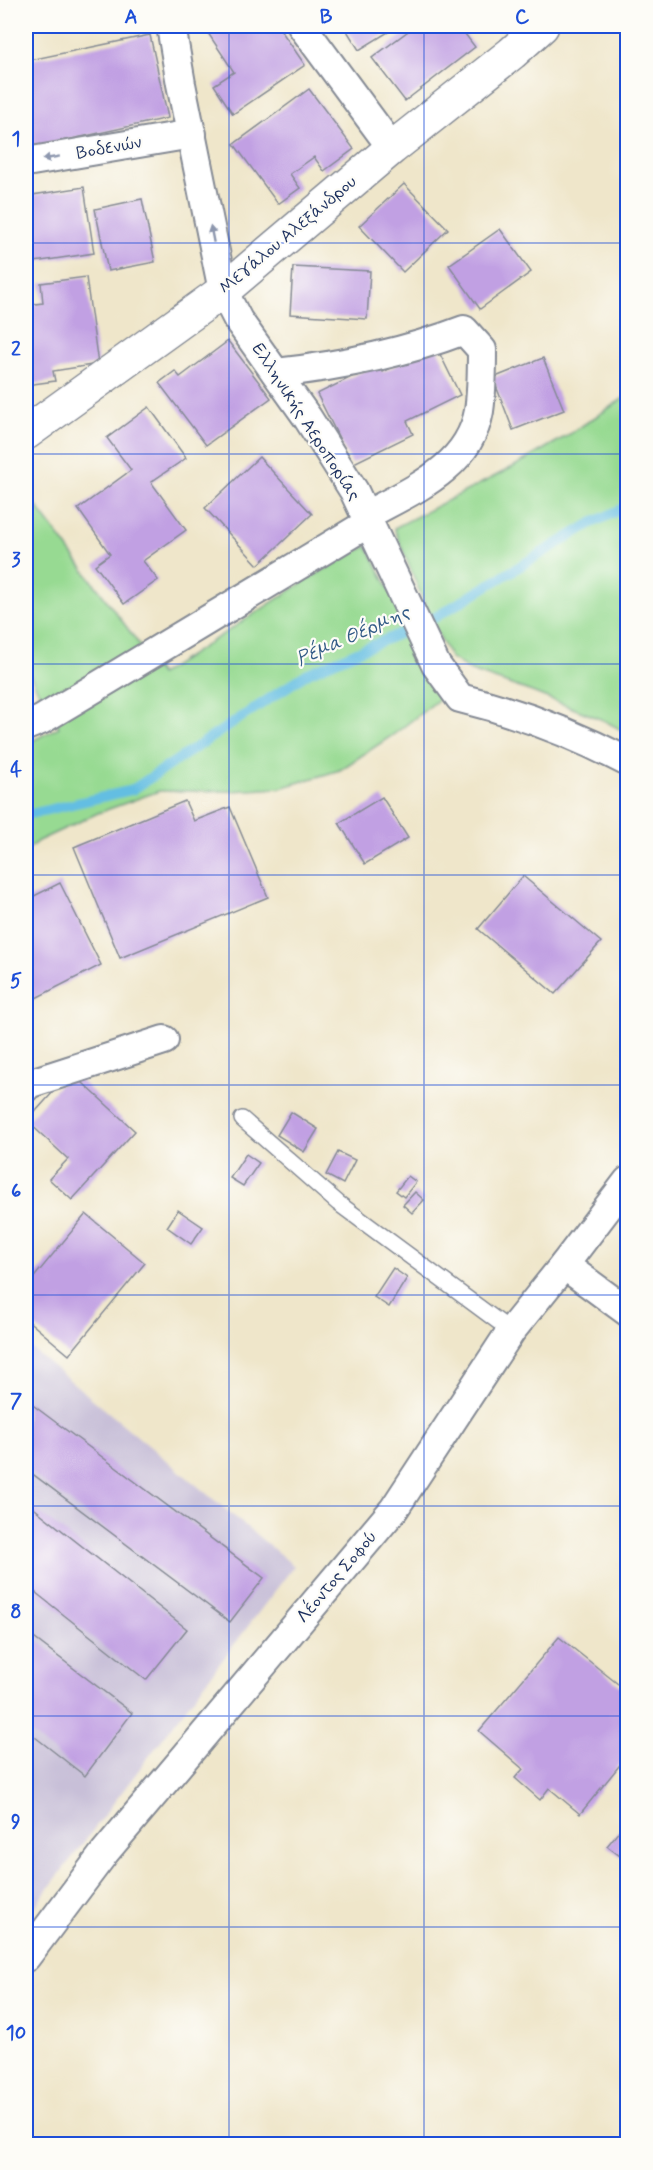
<svg xmlns="http://www.w3.org/2000/svg" width="653" height="2170" viewBox="0 0 653 2170" font-family="Mynerve,sans-serif">
<style>
.industrial{fill:#c8bfd8}
.green{fill:#97da92;stroke:#598478;stroke-width:1.5}
.lines{fill:none;stroke-linecap:round;stroke-linejoin:round}
.stream{stroke:#64bee2;stroke-width:10}
.building{fill:#c1a0e3}
.lane-casing{stroke:#858a94;stroke-width:18}
.street-casing{stroke:#858a94;stroke-width:32}
.secondary-casing{stroke:#858a94;stroke-width:36}
.lane{stroke:#fff;stroke-width:15}
.street{stroke:#fff;stroke-width:28}
.secondary{stroke:#fff;stroke-width:33}
.oneway{fill:#8d97ae}
.grid{fill:none;stroke:#1d4ed8;stroke-width:1.5;stroke-opacity:0.55}
.labels{text-anchor:middle;dominant-baseline:central;stroke-width:4.5;stroke-linejoin:round;paint-order:stroke}
.street-label{font-size:18px;fill:#1b2f5e;stroke:#fdfcf7}
.water-label{font-size:20px;font-style:italic;fill:#315a86;stroke:#fdfcf7}
.neatline{fill:none;stroke:#1d4ed8;stroke-width:2}
.grid-label{font-size:20px;text-anchor:middle;font-weight:bold;fill:#1d4ed8}
</style>
<rect width="100%" height="100%" fill="#fdfcf7"/>
<filter id="ink" filterUnits="userSpaceOnUse"><feTurbulence type="fractalNoise" baseFrequency=".0167" numOctaves="2"/><feDisplacementMap in="SourceGraphic" scale="12" xChannelSelector="R" yChannelSelector="G"/><feConvolveMatrix kernelMatrix="1 2 1 2 8 2 1 2 1" color-interpolation-filters="sRGB"/></filter>
<filter id="wash" filterUnits="userSpaceOnUse"><feTurbulence type="fractalNoise" baseFrequency=".008" numOctaves="4" result="noise"/><feDisplacementMap in="SourceGraphic" scale="24" xChannelSelector="R" yChannelSelector="G"/><feGaussianBlur stdDeviation="1.35" result="paint"/><feColorMatrix in="noise" values="0 0 0 0 0 0 0 0 0 0 0 0 0 0 0 0 0 1.4 0 .05"/><feComposite in="paint" operator="in"/></filter>
<g filter="url(#wash)">
<rect width="100%" height="100%" fill="#efe6ca"/>
<polygon class="industrial" points="26,1344 294,1566 26,1918"/>
<g class="green">
<polygon points="627,396 627,733 603,720 532,692 471,671 450,657 432,622 394,528 513,467 565,437"/>
<polygon points="26,492 134,637 160,675 311,577 367,546 443,696 393,735 340,770 280,788 230,791 159,791 98,813 38,841 26,851 26,744 59,727 40,695 26,666"/>
</g>
<g class="lines">
<polyline class="stream" points="26,815 132,790 308,673 429,621 590,524 628,506"/>
</g>
<g id="blocks">
<g class="building">
<polygon points="219,26 278,26 305,65 233,114 214,85 234,72 208,33"/>
<polygon points="344,26 398,26 359,50"/>
<polygon points="415,26 459,26 475,47 405,101 372,58"/>
<polygon points="150,35 168,118 26,149 26,74 32,73 30,60"/>
<polygon points="309,89 354,149 324,171 314,157 290,174 300,188 278,204 234,144"/>
<polygon points="404,184 448,229 403,272 359,226"/>
<polygon points="84,187 94,253 28,263 26,246 26,196"/>
<polygon points="142,199 155,262 108,271 95,209"/>
<polygon points="500,229 531,272 480,309 449,265"/>
<polygon points="293,267 370,271 367,319 290,314"/>
<polygon points="86,277 98,364 53,371 55,381 26,385 26,305 43,303 41,283"/>
<polygon points="228,341 271,398 206,445 159,383 175,371 180,377"/>
<polygon points="436,346 460,395 407,421 413,434 352,464 317,394 378,364 383,372"/>
<polygon points="543,358 564,410 513,430 493,378"/>
<polygon points="149,407 186,458 151,482 186,530 143,561 158,580 124,604 95,565 110,554 78,509 131,470 107,438"/>
<polygon points="259,457 312,514 258,565 205,508"/>
<polygon points="382,797 408,838 365,864 339,823"/>
<polygon points="185,801 194,821 230,807 268,897 120,958 74,847"/>
<polygon points="523,876 601,942 555,994 478,929"/>
<polygon points="60,883 101,965 26,1003 26,900"/>
<polygon points="71,1072 135,1131 72,1200 49,1179 68,1159 27,1121"/>
<polygon points="291,1112 318,1129 304,1152 277,1135"/>
<polygon points="338,1152 355,1160 343,1184 326,1175"/>
<polygon points="246,1154 259,1163 243,1186 230,1178"/>
<polygon points="408,1176 416,1182 404,1197 396,1191"/>
<polygon points="415,1192 424,1200 412,1213 403,1205"/>
<polygon points="178,1210 203,1227 191,1244 167,1227"/>
<polygon points="86,1214 145,1263 69,1355 26,1319 26,1287"/>
<polygon points="393,1268 407,1278 389,1307 374,1297"/>
<polygon points="26,1400 264,1578 230,1622 26,1469"/>
<polygon points="26,1502 187,1629 146,1680 26,1585"/>
<polygon points="26,1632 132,1713 85,1776 26,1730"/>
<polygon points="559,1637 628,1692 628,1755 580,1814 549,1788 540,1800 515,1778 523,1769 479,1731"/>
<polygon points="628,1820 628,1862 607,1846"/>
</g>
</g>
</g>
<g filter="url(#ink)">
<use href="#blocks" fill-opacity="0" stroke="#858a94" stroke-width="1.5"/>
<g class="lines">
<g class="lane-casing">
<polyline id="lane" points="242,1119 338,1203 511,1331"/>
</g>
<g class="street-casing">
<g id="street">
<path d="M171,26L181,84L223,291L238,320L307,417L354,491L436,665L460,698C518,712 574,734 628,762"/>
<polyline points="302,26 392,148"/>
<polyline points="26,162 192,134"/>
<path d="M276,373C340,366 404,353 464,330L482,350C482,370 482,391 479,411C469,468 412,490 367,515"/>
<polyline points="26,726 41,720 83,695 370,522"/>
<polyline points="26,1087 28,1084 164,1040"/>
<polyline points="564,1265 628,1312"/>
<polyline points="26,1957 105,1852 394,1509 511,1331 564,1265 628,1181"/>
</g>
</g>
<g class="secondary-casing">
<polyline id="secondary" points="26,433 223,291 392,148 512,53 542,26"/>
</g>
<use href="#lane" class="lane"/>
<use href="#street" class="street"/>
<use href="#secondary" class="secondary"/>
</g>
<defs><path id="oneway-solid" d="M-6-.8H1V-3.2L6.5 0L1 3.2V.8H-6Z" transform="scale(1.5)"/></defs>
<g class="oneway">
<use href="#oneway-solid" transform="translate(51 158) rotate(170)"/>
<use href="#oneway-solid" transform="translate(212 234) rotate(-101)"/>
</g>
</g>
<path class="grid" d="M229,26V2144M424,26V2144M26,243H628M26,454H628M26,664H628M26,875H628M26,1085H628M26,1295H628M26,1506H628M26,1716H628M26,1927H628"/>
<g class="labels">
<g class="street-label">
<text transform="translate(109 148) rotate(-10)">Βοδενών</text>
<text transform="translate(288 235) rotate(-40)">Μεγάλου Αλεξάνδρου</text>
<text transform="translate(306 422) rotate(57)">Ελληνικής Αεροπορίας</text>
<text transform="translate(337 1577) rotate(-50)">Λέοντος Σοφού</text>
</g>
<g class="water-label">
<text transform="translate(353 636) rotate(-24)">Ρέμα Θέρμης</text>
</g>
</g>
<rect width="653" height="2170" fill="none" stroke="#fdfcf7" stroke-width="66"/>
<rect x="33" y="33" width="587" height="2104" class="neatline"/>
<g class="grid-label">
<text x="131" y="23">A</text>
<text x="326" y="23">B</text>
<text x="522" y="23">C</text>
<text x="16" y="145">1</text>
<text x="16" y="355">2</text>
<text x="16" y="566">3</text>
<text x="16" y="776">4</text>
<text x="16" y="987">5</text>
<text x="16" y="1197">6</text>
<text x="16" y="1407">7</text>
<text x="16" y="1618">8</text>
<text x="16" y="1828">9</text>
<text x="16" y="2039">10</text>
</g>
</svg>
